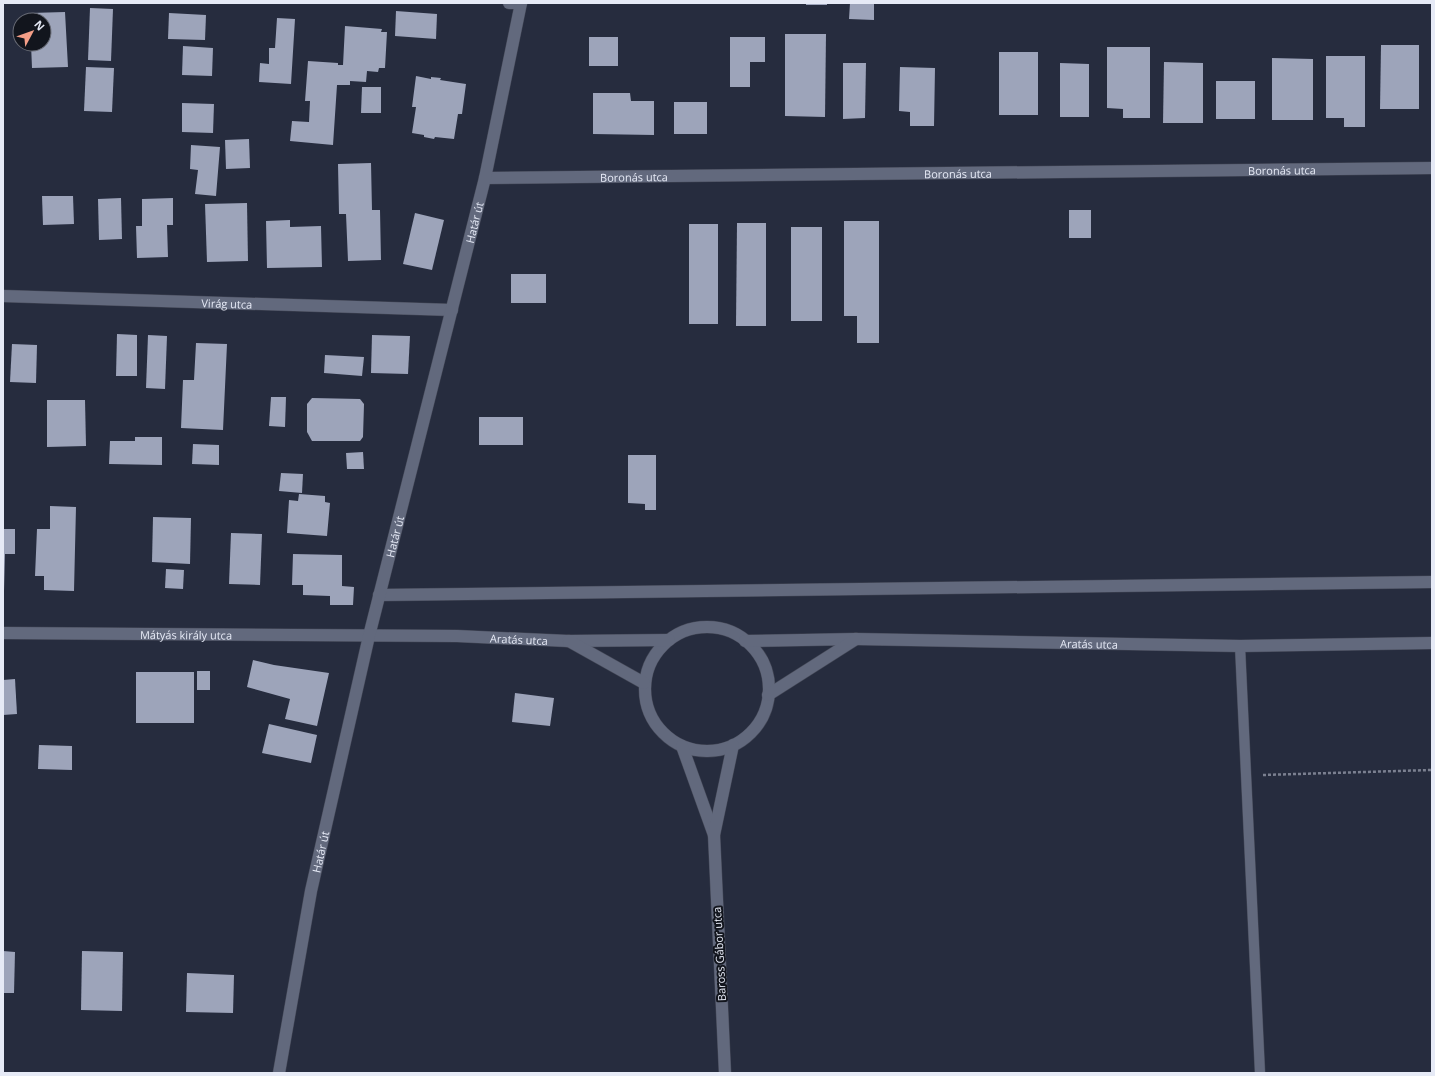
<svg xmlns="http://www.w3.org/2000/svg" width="1435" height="1076" viewBox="0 0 1435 1076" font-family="'Open Sans',sans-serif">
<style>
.building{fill:#9da4ba}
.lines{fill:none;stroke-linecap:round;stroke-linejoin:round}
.lane-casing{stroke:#434756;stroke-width:11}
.street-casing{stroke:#434756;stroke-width:13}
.secondary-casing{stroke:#434756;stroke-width:13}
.path{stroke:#7b8090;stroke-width:2.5;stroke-dasharray:3 2;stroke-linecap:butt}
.lane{stroke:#62697d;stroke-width:10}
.street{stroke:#62697d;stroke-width:12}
.secondary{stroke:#62697d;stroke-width:12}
.labels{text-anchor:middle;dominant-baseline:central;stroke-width:4;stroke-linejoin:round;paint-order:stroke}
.street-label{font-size:11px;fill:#e6eaf6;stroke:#12151d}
</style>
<rect width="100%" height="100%" fill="#262c3e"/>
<g class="building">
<rect x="806" y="3" width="21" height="2"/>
<polygon points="850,3 874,3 874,20 849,19"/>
<polygon points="90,8 113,9 111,61 88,60"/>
<polygon points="396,11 437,14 436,39 395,36"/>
<polygon points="65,12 68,67 32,68 31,44 44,44 44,20 30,20 30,13"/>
<polygon points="169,13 206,15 205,40 168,39"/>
<polygon points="277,18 295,19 291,84 259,82 260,63 269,64 269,48 275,48"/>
<polygon points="345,26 382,29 381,32 387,32 385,68 379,68 378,72 367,71 366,82 350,81 350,85 337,85 333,145 290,141 292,121 309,122 310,101 305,101 308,61 338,63 338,65 343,65"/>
<polygon points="785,34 826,34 825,117 785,116"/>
<rect x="589" y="37" width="29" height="29"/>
<polygon points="730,37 765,37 765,62 750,62 750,87 730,87"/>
<polygon points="1381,45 1419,45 1419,109 1380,109"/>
<polygon points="183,46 213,48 212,76 182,75"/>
<polygon points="1107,47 1150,47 1150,118 1123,118 1123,109 1107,108"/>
<rect x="999" y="52" width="39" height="63"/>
<polygon points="1326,56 1365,56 1365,127 1344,127 1344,118 1326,118"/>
<polygon points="1272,58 1313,59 1313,120 1272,120"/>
<polygon points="1164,62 1203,63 1203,123 1163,123"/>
<polygon points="843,63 866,63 865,118 843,119"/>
<polygon points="1060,63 1089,64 1089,117 1060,117"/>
<polygon points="86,67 114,68 112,112 84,111"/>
<polygon points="900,67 935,68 934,126 910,126 910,112 899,111"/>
<polygon points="416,76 431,79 431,77 441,78 440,80 466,84 462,114 458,114 454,139 435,137 434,139 424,137 424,135 412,133 416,107 412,107"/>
<rect x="1216" y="81" width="39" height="38"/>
<polygon points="362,87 381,87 381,113 361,113"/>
<polygon points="593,93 630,93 631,101 654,101 654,135 593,134"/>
<rect x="674" y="102" width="33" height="32"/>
<polygon points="182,103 214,104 213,133 182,132"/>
<polygon points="249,139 250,168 226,169 225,140"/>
<polygon points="191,145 220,147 216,196 195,194 198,170 190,169"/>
<polygon points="371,163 372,210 380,210 381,260 348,261 346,214 339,214 338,164"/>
<polygon points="42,196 73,196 74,224 43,225"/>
<polygon points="121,198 122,239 99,240 98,199"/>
<polygon points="173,198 173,225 167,225 168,257 137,258 136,226 142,226 142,199"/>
<polygon points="247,203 248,261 207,262 205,204"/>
<rect x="1069" y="210" width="22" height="28"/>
<polygon points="415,213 444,220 432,270 403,264"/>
<polygon points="290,220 290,227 321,226 322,267 267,268 266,221"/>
<polygon points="844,221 879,221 879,343 857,343 857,316 844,316"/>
<polygon points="737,223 766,223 766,326 736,326"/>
<rect x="689" y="224" width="29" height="100"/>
<rect x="791" y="227" width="31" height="94"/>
<rect x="511" y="274" width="35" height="29"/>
<polygon points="117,334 137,335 137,376 116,376"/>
<polygon points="148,335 167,336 165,389 146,388"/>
<polygon points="372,335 410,336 408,374 371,373"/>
<polygon points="196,343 227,344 223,430 181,428 183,380 194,380"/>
<polygon points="12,344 37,345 36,383 10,382"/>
<polygon points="325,355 364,357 362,376 324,373"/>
<polygon points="271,397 286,397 285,427 269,426"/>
<polygon points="312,398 360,399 364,404 363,437 360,441 312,441 307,432 307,404"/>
<polygon points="47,400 85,400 86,446 47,447"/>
<rect x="479" y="417" width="44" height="28"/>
<polygon points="135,437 162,437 162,465 109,464 110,441 135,441"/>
<polygon points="193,444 219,445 219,465 192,464"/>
<polygon points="363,452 364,469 347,469 346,453"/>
<polygon points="628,455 656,455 656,510 645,510 645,504 628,503"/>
<polygon points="281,473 303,474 302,493 279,491"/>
<polygon points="299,494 325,496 325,502 330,503 327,536 287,533 289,500 298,501"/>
<polygon points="50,506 76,507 74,591 44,590 44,576 35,576 37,529 50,529"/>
<polygon points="153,517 191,518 190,564 152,562"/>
<polygon points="3,529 15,529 15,554 5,554 4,591 3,591"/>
<polygon points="231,533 262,534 260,585 229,584"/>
<polygon points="293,554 342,555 342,586 354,587 353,605 330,605 330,596 303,595 303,585 292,585"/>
<polygon points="166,569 184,570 183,589 165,588"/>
<polygon points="253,660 274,665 329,673 317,726 285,719 290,699 247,687"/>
<rect x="197" y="671" width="13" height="19"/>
<rect x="136" y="672" width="58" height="51"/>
<polygon points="15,679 17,714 3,715 3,680"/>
<polygon points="515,693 554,698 550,726 512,722"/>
<polygon points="269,724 317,735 311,763 262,753"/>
<polygon points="39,745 72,746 72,770 38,769"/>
<polygon points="3,951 15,952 14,993 3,993"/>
<polygon points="82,951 123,952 122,1011 81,1010"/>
<polygon points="187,973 234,975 233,1013 186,1012"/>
</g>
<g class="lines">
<g class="lane-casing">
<polyline id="lane" points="1240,646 1260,1073"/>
</g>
<g class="street-casing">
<g id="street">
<polyline points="509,3 521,3"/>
<path id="s1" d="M485,178L1432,168"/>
<path id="s2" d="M3,296L452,310"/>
<polyline points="379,595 1432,582"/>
<path id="s3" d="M3,633L457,636L568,641"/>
<path id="s4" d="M856,639L1240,646L1432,643"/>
<path id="s5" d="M279,1073L311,891L369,636L485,178L521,3"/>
</g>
</g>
<g class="secondary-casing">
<g id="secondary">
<circle cx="707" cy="689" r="62"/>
<polyline points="568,641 669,640"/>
<polyline points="569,641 644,683"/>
<polyline points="745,641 856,639"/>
<polyline points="768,695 856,639"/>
<polyline points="682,746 714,835"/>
<polyline points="725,1073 714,835 733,745"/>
</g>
</g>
<polyline class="path" points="1263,775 1432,770"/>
<use href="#lane" class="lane"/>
<use href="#street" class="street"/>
<use href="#secondary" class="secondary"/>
</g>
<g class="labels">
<g class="street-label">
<text stroke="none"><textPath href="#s1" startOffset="797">Boronás utca</textPath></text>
<text stroke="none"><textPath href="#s1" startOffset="473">Boronás utca</textPath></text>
<text stroke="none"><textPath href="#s1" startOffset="149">Boronás utca</textPath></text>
<text stroke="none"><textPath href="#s5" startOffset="873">Határ út</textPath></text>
<text stroke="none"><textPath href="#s2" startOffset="224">Virág utca</textPath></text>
<text stroke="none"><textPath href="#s5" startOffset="549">Határ út</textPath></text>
<text stroke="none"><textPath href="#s3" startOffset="183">Mátyás király utca</textPath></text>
<text stroke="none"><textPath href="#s3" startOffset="516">Aratás utca</textPath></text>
<text stroke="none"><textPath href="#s4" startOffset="233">Aratás utca</textPath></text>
<text stroke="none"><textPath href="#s5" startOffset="225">Határ út</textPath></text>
<text transform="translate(719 954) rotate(-93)">Baross Gábor utca</text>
</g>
</g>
<rect width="1435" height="1076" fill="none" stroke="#e6eaf6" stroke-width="8"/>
<g transform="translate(32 32) rotate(49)"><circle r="19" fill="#12151d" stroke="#676a74"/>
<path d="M0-3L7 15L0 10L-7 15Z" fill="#f49e87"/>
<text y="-6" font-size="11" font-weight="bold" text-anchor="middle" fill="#e6eaf6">N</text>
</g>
</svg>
